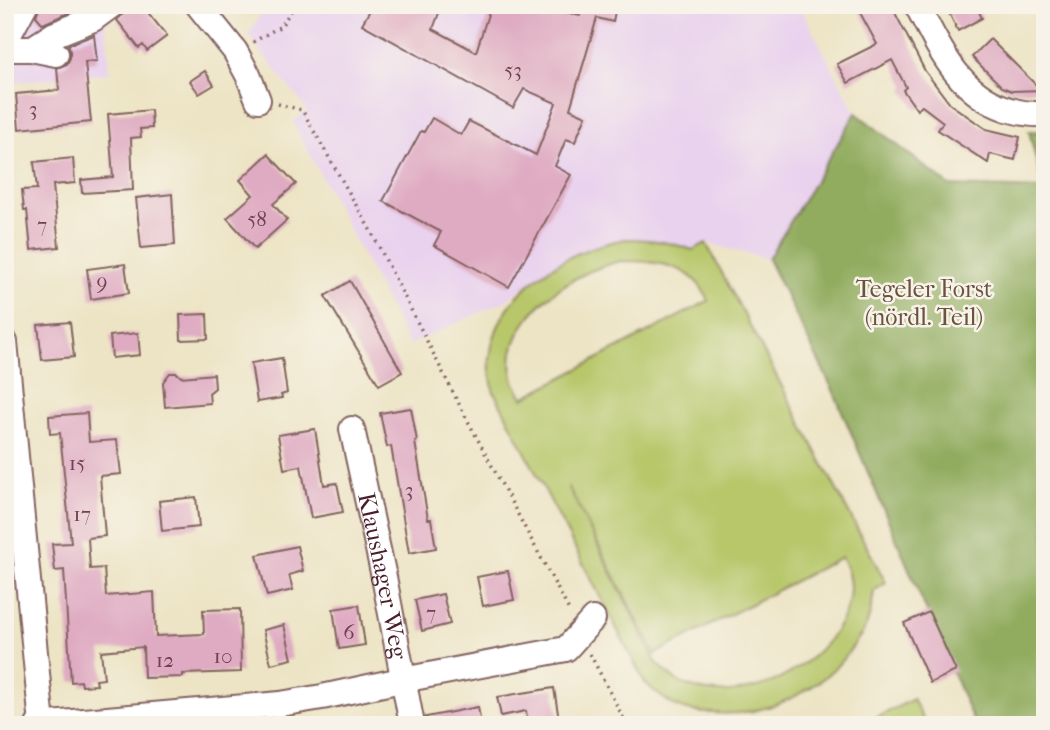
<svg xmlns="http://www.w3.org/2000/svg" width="1050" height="730" viewBox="0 0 1050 730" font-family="'IM FELL French Canon',serif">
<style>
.built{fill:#e9d2ee}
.green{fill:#b7c76a;stroke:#80734a;stroke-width:2;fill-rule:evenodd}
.forest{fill:#91ac5e;stroke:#6e6644;stroke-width:2}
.building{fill:#dfabc2}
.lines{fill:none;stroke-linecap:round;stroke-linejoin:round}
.minor-casing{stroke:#836461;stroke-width:28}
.path{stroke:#836461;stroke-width:3.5;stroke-dasharray:2 5;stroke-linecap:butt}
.minor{stroke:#fff;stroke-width:24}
.labels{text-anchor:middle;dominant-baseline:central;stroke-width:5;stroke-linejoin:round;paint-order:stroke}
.number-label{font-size:21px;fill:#6f4251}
.park-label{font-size:24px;fill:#6b513e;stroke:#f7f3e8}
.street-label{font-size:24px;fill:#4a1f2b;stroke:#f7f3e8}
</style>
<rect width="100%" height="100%" fill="#f7f3e8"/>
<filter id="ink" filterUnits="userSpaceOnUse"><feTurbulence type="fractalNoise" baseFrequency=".0143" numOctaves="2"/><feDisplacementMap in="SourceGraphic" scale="14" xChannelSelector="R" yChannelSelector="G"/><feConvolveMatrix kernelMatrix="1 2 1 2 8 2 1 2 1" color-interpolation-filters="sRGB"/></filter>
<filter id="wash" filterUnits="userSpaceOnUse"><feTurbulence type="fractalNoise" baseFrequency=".00686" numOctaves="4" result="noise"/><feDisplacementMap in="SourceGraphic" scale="28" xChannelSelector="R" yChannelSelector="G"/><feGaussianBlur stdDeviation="1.57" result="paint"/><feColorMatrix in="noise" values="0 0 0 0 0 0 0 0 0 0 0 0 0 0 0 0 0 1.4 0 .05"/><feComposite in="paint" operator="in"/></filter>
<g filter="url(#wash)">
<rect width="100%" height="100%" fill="#ede4c5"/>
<g class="built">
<polygon points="5,5 128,5 105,23 110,73 5,83"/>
<polygon points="266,5 799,5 856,113 768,259 707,243 693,250 670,242 606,243 580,252 552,266 505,301 409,345 293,122 307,110 248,35"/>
</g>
<g class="green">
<path d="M626,239C652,239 669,242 693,250L706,243L886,583L874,591C872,603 871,616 865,628C862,634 857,640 853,646C822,691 768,717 713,713C701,713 687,711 676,706C665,701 655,691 645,683L493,390C492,380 488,368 490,358C497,290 565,250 626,239ZM620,261C647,261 682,262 700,286C703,290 706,296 708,301L523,398C521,393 517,388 515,383C498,338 543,295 580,276C593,269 606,265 620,261ZM568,486L655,654L841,557C868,602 828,650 790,673C775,683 747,691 728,692C713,693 695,689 681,683C671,679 664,669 656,662Z"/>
<polygon points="913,699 926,725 862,725"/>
</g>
<polygon class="forest" points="856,113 950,186 1043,189 1029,131 1045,132 1045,725 975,725 833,390 768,259"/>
<g id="blocks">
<g class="building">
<polygon points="40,5 87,5 43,24 36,16"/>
<polygon points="127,5 142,5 167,36 147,51 143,45 139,48 117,20 125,12"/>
<polygon points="373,5 442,5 433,29 476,52 491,5 525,5 581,16 569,13 570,5 616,5 613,22 597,18 570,109 586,116 575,142 566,139 555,166 571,175 509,287 434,245 441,232 383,201 421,131 424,132 432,118 461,135 469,121 536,155 556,103 524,89 513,108 362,24"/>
<polygon points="870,5 891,5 925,71 950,104 986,129 1020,137 1015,160 990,154 988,163 938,130 943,122 922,106 917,110 903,90 906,87 892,60 848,83 837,64 877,44 859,11"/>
<polygon points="945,5 976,5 982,18 958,31"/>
<polygon points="94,35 97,61 85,62 91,122 19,129 16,94 59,90 57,68 67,64 70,58 70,50 68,45"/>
<polygon points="990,39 1041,90 1012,91 1002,87 972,57"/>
<polygon points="205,71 214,85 199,94 190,81"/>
<polygon points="151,110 152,128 140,129 141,137 131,138 133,190 82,193 81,180 113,177 108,114"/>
<polygon points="268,154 296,184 273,204 287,220 255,249 227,218 253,195 240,180"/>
<polygon points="73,158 75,183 53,185 59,247 31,250 27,210 24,210 22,190 37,189 34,162"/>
<polygon points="172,194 175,245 141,248 136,198"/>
<polygon points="125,264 129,293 91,299 87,269"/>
<polygon points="350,281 402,372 379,385 325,296"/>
<polygon points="207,314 208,339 181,340 180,315"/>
<polygon points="70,322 74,357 42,360 38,325"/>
<polygon points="138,333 140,355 112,358 110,336"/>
<polygon points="282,358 287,393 281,395 282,398 257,402 251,363"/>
<polygon points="170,373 177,373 181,377 214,374 215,388 209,393 210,403 165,407 163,382"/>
<polygon points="411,408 417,441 415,442 428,519 431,519 436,548 409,553 391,446 387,447 380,413"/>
<polygon points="87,413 89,442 117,440 121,474 100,476 105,536 88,538 90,569 104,568 106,596 154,592 156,636 204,634 203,610 240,609 241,672 183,674 183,677 144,678 143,647 101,651 104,679 96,680 97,685 82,686 81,681 71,682 64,570 55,571 52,544 71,543 60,433 50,434 49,416"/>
<polygon points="315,429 324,485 337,483 343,512 311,518 301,466 284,469 278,435"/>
<polygon points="196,497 199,527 162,531 159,501"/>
<polygon points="297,546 303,571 289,575 293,590 267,596 257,555"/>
<polygon points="508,571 514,600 483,606 477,577"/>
<polygon points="443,594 450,624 422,631 415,600"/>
<polygon points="359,605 365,645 339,649 333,609"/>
<polygon points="929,612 956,671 930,683 904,623"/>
<polygon points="284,625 292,659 271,664 263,630"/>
<polygon points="554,688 559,720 528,724 526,711 501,716 497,697"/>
<polygon points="478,707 481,725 427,725 426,717"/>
</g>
</g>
</g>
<g filter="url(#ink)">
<use href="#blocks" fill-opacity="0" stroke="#836461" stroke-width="2"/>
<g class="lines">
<g class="minor-casing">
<g id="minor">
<polyline points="198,5 235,51 248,75 258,100"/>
<path d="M917,5C939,48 958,93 1007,109C1020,113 1031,115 1045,114"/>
<polyline points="5,42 25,5"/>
<polyline points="5,49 31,49 56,54"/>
<polyline points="31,49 53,35 93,19 112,5"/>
<polyline points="5,342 42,725"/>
<path id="s1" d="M352,429L384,577L412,725"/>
<polyline points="38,725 280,704 322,697 392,682 566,649 593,619"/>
</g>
</g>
<g class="path">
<polyline points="253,42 281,26 295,5"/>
<polyline points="278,104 302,110 372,233 461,408 570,612"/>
<polyline points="1040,135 1045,154"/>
<polyline points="590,654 627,725"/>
</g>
<use href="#minor" class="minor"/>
</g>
</g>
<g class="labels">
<g class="number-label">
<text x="513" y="70">53</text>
<text x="33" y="109">3</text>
<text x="257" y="219">58</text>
<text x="42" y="225">7</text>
<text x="102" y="282">9</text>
<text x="77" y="463">15</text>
<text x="409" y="490">3</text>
<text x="82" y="514">17</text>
<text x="431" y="613">7</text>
<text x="349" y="632">6</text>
<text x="223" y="656">10</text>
<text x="165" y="660">12</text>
</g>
<g class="park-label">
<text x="924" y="289">Tegeler Forst<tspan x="924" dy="28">(nördl. Teil)</tspan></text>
</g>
<g class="street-label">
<text stroke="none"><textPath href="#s1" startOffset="150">Klaushager Weg</textPath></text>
</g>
</g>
<rect width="1050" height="730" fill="none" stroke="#f7f3e8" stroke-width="28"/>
</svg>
